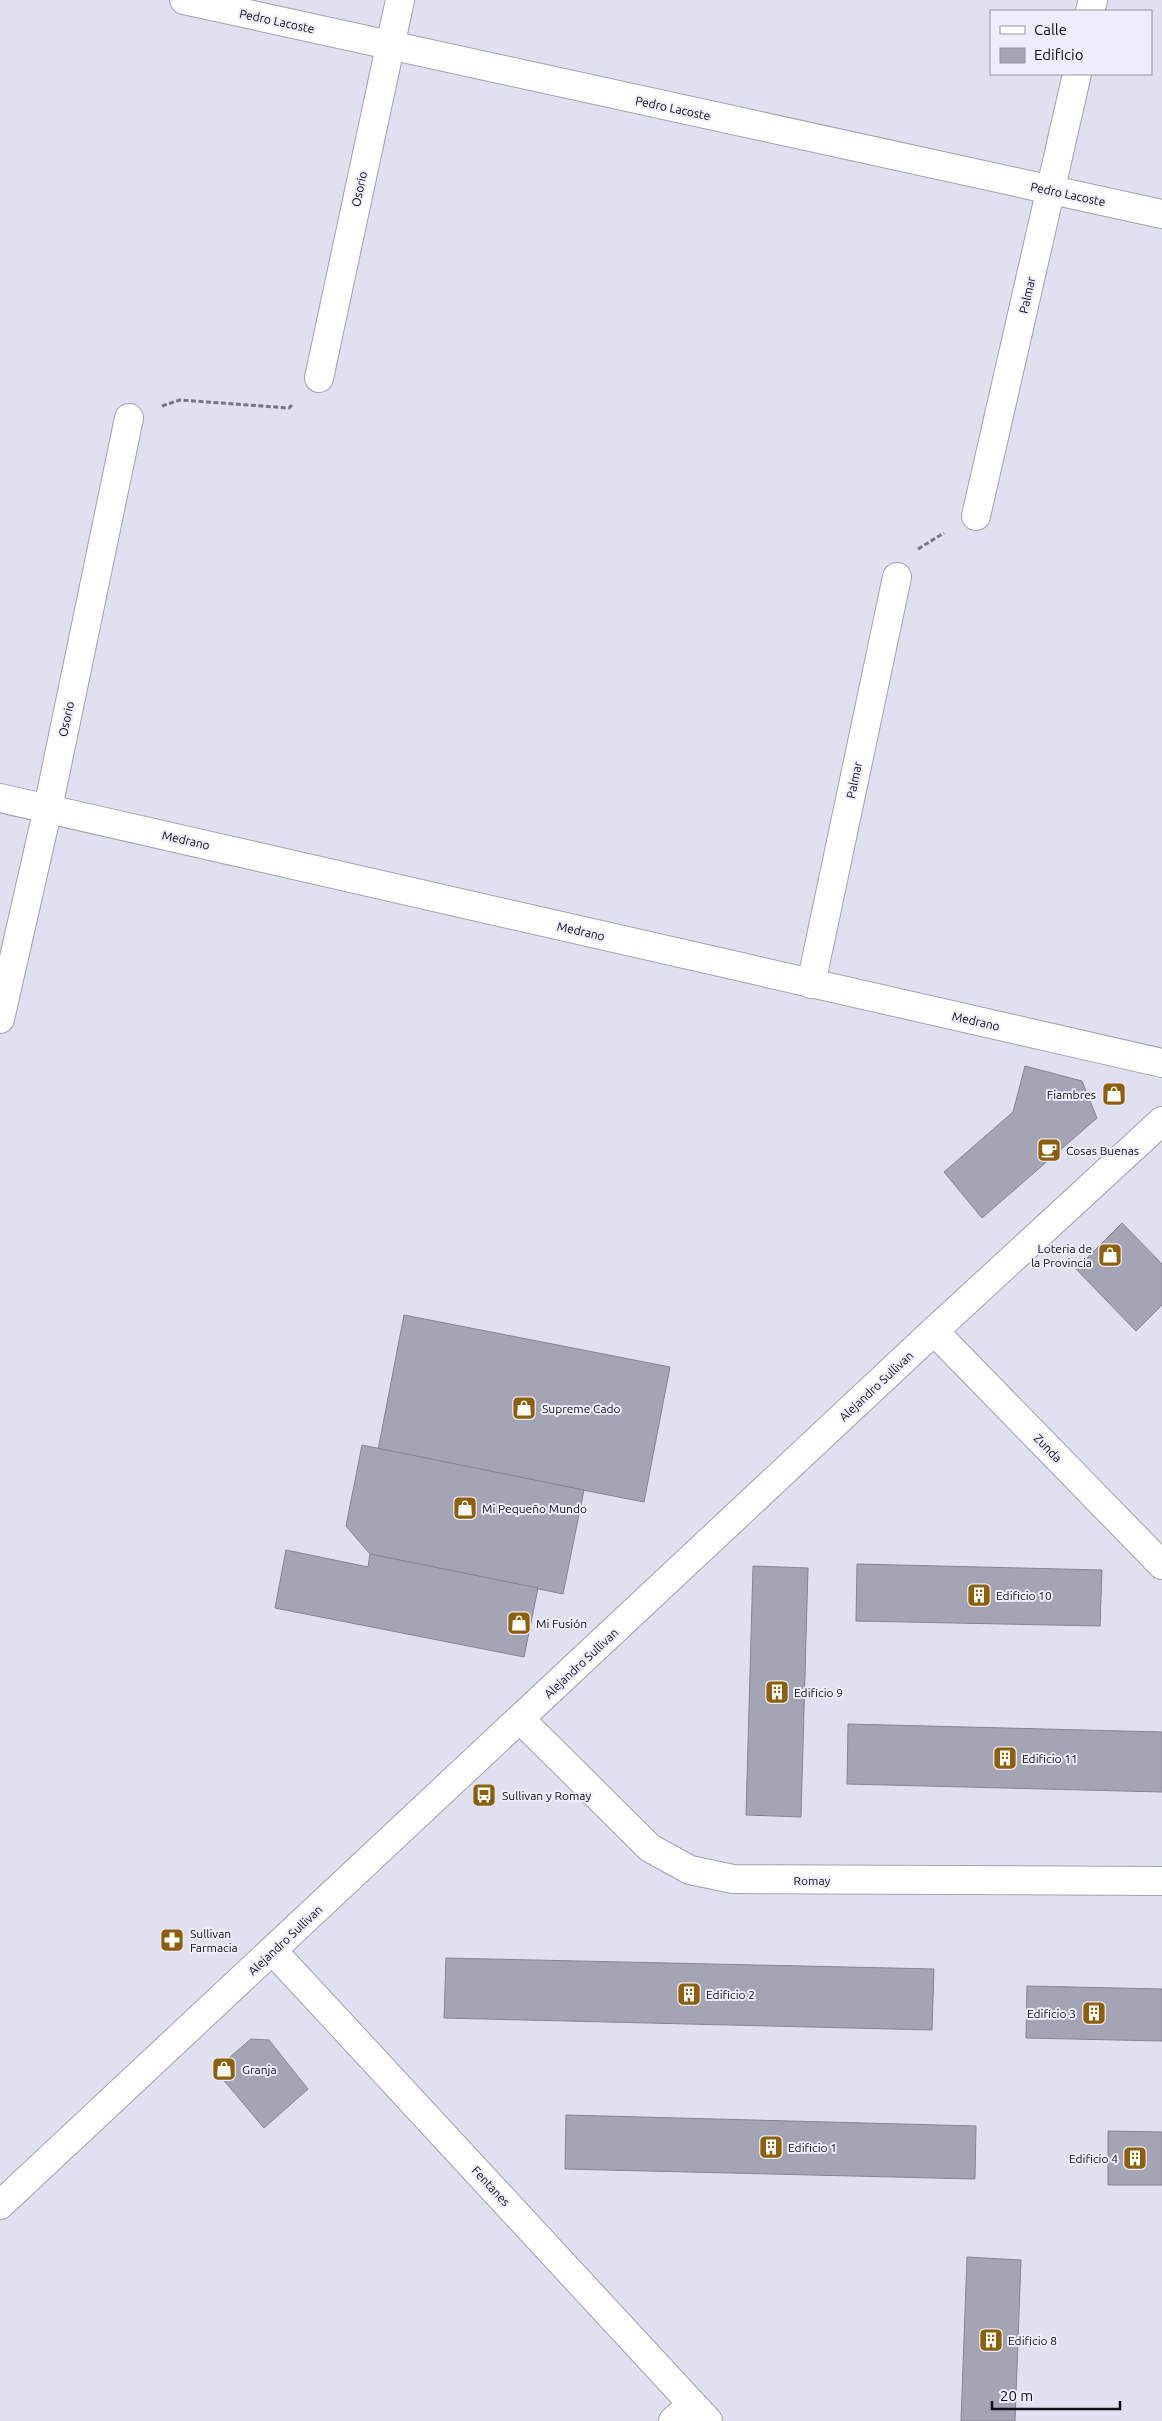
<svg xmlns="http://www.w3.org/2000/svg" width="1162" height="2421" viewBox="0 0 1162 2421" font-family="Ubuntu,sans-serif">
<style>
.building{fill:#a4a5b4;stroke:#848593}
.lines{fill:none;stroke-linecap:round;stroke-linejoin:round}
.minor-casing{stroke:#a1a2b0;stroke-width:30}
.path{stroke:#74757f;stroke-width:3;stroke-dasharray:5 2.5;stroke-linecap:butt}
.minor{stroke:#fff;stroke-width:28}
.labels{text-anchor:middle;dominant-baseline:central;stroke-width:4;stroke-linejoin:round;paint-order:stroke}
.street-label{font-size:12px;fill:#0f0f14;stroke:#ededfd}
.poi-label{font-size:12px;fill:#0f0f14;stroke:#ededfd;text-anchor:start}
</style>
<rect width="100%" height="100%" fill="#dfe0f0"/>
<g class="building">
<polygon points="1025,1066 1082,1081 1097,1118 982,1218 944,1172 1013,1112"/>
<polygon points="1122,1223 1162,1264 1162,1305 1136,1331 1076,1269"/>
<polygon points="404,1315 670,1367 644,1502 378,1450"/>
<polygon points="362,1445 584,1490 563,1594 370,1554 346,1526"/>
<polygon points="286,1550 368,1567 370,1554 538,1588 524,1657 275,1608"/>
<polygon points="857,1564 1102,1570 1100,1626 856,1621"/>
<polygon points="753,1566 808,1568 801,1817 746,1815"/>
<polygon points="848,1724 1162,1732 1162,1792 847,1784"/>
<polygon points="446,1958 934,1969 932,2030 444,2018"/>
<polygon points="1027,1986 1162,1989 1162,2041 1026,2038"/>
<polygon points="251,2039 269,2040 308,2089 264,2128 215,2070"/>
<polygon points="566,2115 976,2126 975,2179 565,2169"/>
<polygon points="1108,2131 1162,2132 1162,2185 1108,2185"/>
<polygon points="967,2257 1021,2260 1015,2421 961,2421"/>
</g>
<g class="lines">
<g class="minor-casing">
<g id="minor">
<polyline points="184,0 1162,214"/>
<polyline points="1090,11 1093,0"/>
<polyline points="319,378 400,0"/>
<polyline points="976,516 1077,74"/>
<polyline points="0,798 1162,1063"/>
<polyline points="811,984 897,577"/>
<polyline points="0,1019 48,808 129,418"/>
<polyline points="934,1331 1162,1565"/>
<polyline points="521,1720 650,1848 690,1870 733,1879 1162,1881"/>
<polyline points="273,1951 708,2421"/>
<polyline points="0,2205 934,1331 1162,1121"/>
<polyline points="673,2421 692,2404"/>
</g>
</g>
<g class="path">
<polyline points="162,406 180,400 289,408 293,404"/>
<polyline points="918,549 944,533"/>
</g>
<use href="#minor" class="minor"/>
</g>
<defs>
<g id="shop-square" transform="scale(1.25)"><rect x="-9" y="-9" width="18" height="18" rx="4" fill="#8e5e08" stroke="#ededfd"/><path d="M-5-2.5h2.3a2.7 3.5 0 0 1 5.4 0H5L5.5 6h-11ZM-1.5-2.5h3a1.5 2.3 0 0 0-3 0Z" fill="#fff"/></g>
<g id="cafe-square" transform="scale(1.25)"><rect x="-9" y="-9" width="18" height="18" rx="4" fill="#8e5e08" stroke="#ededfd"/><path d="M-5.5-4.5H6V0H3Q3 3.5 0 3.5H-2.5Q-5.5 3.5-5.5 0ZM3-3.2v2h1.7v-2ZM-6 4.5H4V6H-6Z" fill="#fff"/></g>
<g id="building-square" transform="scale(1.25)"><rect x="-9" y="-9" width="18" height="18" rx="4" fill="#8e5e08" stroke="#ededfd"/><path d="M-4-6H4V6H1V3H-1V6H-4ZM-2.5-4.3h1.7v1.8h-1.7ZM.8-4.3h1.7v1.8H.8ZM-2.5-1h1.7V.8h-1.7ZM.8-1h1.7V.8H.8Z" fill="#fff"/></g>
<g id="bus-square" transform="scale(1.25)"><rect x="-9" y="-9" width="18" height="18" rx="4" fill="#8e5e08" stroke="#ededfd"/><path d="M-5-6H5V4H4V6H2V4H-2V6H-4V4H-5ZM-3.5-4V0h7V-4ZM-3.5 1.2v1.5H-2V1.2ZM2 1.2v1.5H3.5V1.2Z" fill="#fff"/></g>
<g id="pharmacy-square" transform="scale(1.25)"><rect x="-9" y="-9" width="18" height="18" rx="4" fill="#8e5e08" stroke="#ededfd"/><path d="M-2-6h4v4h4v4h-4v4h-4v-4h-4v-4h4Z" fill="#fff"/></g>
</defs>
<g fill-rule="evenodd">
<use href="#shop-square" x="1114" y="1094"/>
<use href="#cafe-square" x="1049" y="1150"/>
<use href="#shop-square" x="1110" y="1255"/>
<use href="#shop-square" x="524" y="1408"/>
<use href="#shop-square" x="465" y="1508"/>
<use href="#building-square" x="979" y="1595"/>
<use href="#shop-square" x="519" y="1623"/>
<use href="#building-square" x="777" y="1692"/>
<use href="#building-square" x="1005" y="1758"/>
<use href="#bus-square" x="484" y="1795"/>
<use href="#pharmacy-square" x="172" y="1940"/>
<use href="#building-square" x="689" y="1994"/>
<use href="#building-square" x="1094" y="2013"/>
<use href="#shop-square" x="224" y="2069"/>
<use href="#building-square" x="771" y="2147"/>
<use href="#building-square" x="1135" y="2158"/>
<use href="#building-square" x="991" y="2340"/>
</g>
<g class="labels">
<g class="street-label">
<text transform="translate(277 21) rotate(12)">Pedro Lacoste</text>
<text transform="translate(673 108) rotate(12)">Pedro Lacoste</text>
<text transform="translate(359 189) rotate(-78)">Osorio</text>
<text transform="translate(1068 194) rotate(12)">Pedro Lacoste</text>
<text transform="translate(1027 295) rotate(-77)">Palmar</text>
<text transform="translate(66 719) rotate(-78)">Osorio</text>
<text transform="translate(854 780) rotate(-78)">Palmar</text>
<text transform="translate(186 840) rotate(13)">Medrano</text>
<text transform="translate(581 931) rotate(13)">Medrano</text>
<text transform="translate(976 1021) rotate(13)">Medrano</text>
<text transform="translate(876 1386) rotate(-43)">Alejandro Sullivan</text>
<text transform="translate(1048 1448) rotate(46)">Zunda</text>
<text transform="translate(581 1663) rotate(-43)">Alejandro Sullivan</text>
<text x="812" y="1880">Romay</text>
<text transform="translate(285 1940) rotate(-43)">Alejandro Sullivan</text>
<text transform="translate(491 2186) rotate(47)">Fentanes</text>
</g>
<g class="poi-label">
<text x="1096" y="1094" text-anchor="end">Fiambres</text>
<text x="1066" y="1150">Cosas Buenas</text>
<text x="1092" y="1248" text-anchor="end">Loteria de<tspan x="1092" dy="14">la Provincia</tspan></text>
<text x="542" y="1408">Supreme Cado</text>
<text x="482" y="1508">Mi Pequeño Mundo</text>
<text x="996" y="1595">Edificio 10</text>
<text x="536" y="1623">Mi Fusión</text>
<text x="794" y="1692">Edificio 9</text>
<text x="1022" y="1758">Edificio 11</text>
<text x="502" y="1795">Sullivan y Romay</text>
<text x="190" y="1933">Sullivan<tspan x="190" dy="14">Farmacia</tspan></text>
<text x="706" y="1994">Edificio 2</text>
<text x="1076" y="2013" text-anchor="end">Edificio 3</text>
<text x="242" y="2069">Granja</text>
<text x="788" y="2147">Edificio 1</text>
<text x="1118" y="2158" text-anchor="end">Edificio 4</text>
<text x="1008" y="2340">Edificio 8</text>
</g>
</g>
<rect x="990" y="10" width="162" height="65" fill="#ededfd" stroke="#9494a0"/>
<rect x="1000" y="26" width="25" height="8" fill="#ffffff" stroke="#9494a0"/>
<text x="1034" y="35" font-size="15" fill="#0f0f14">Calle</text>
<rect x="1000" y="48" width="25" height="15" fill="#a4a5b4" stroke="#9494a0"/>
<text x="1034" y="60" font-size="15" fill="#0f0f14">Edificio</text>
<path d="M992 2401v8h128v-8" fill="none" stroke="#0f0f14" stroke-width="2.5"/>
<text x="1000" y="2401" font-size="15" fill="#0f0f14" stroke="#ededfd" stroke-width="4" paint-order="stroke">20 m</text>
</svg>
